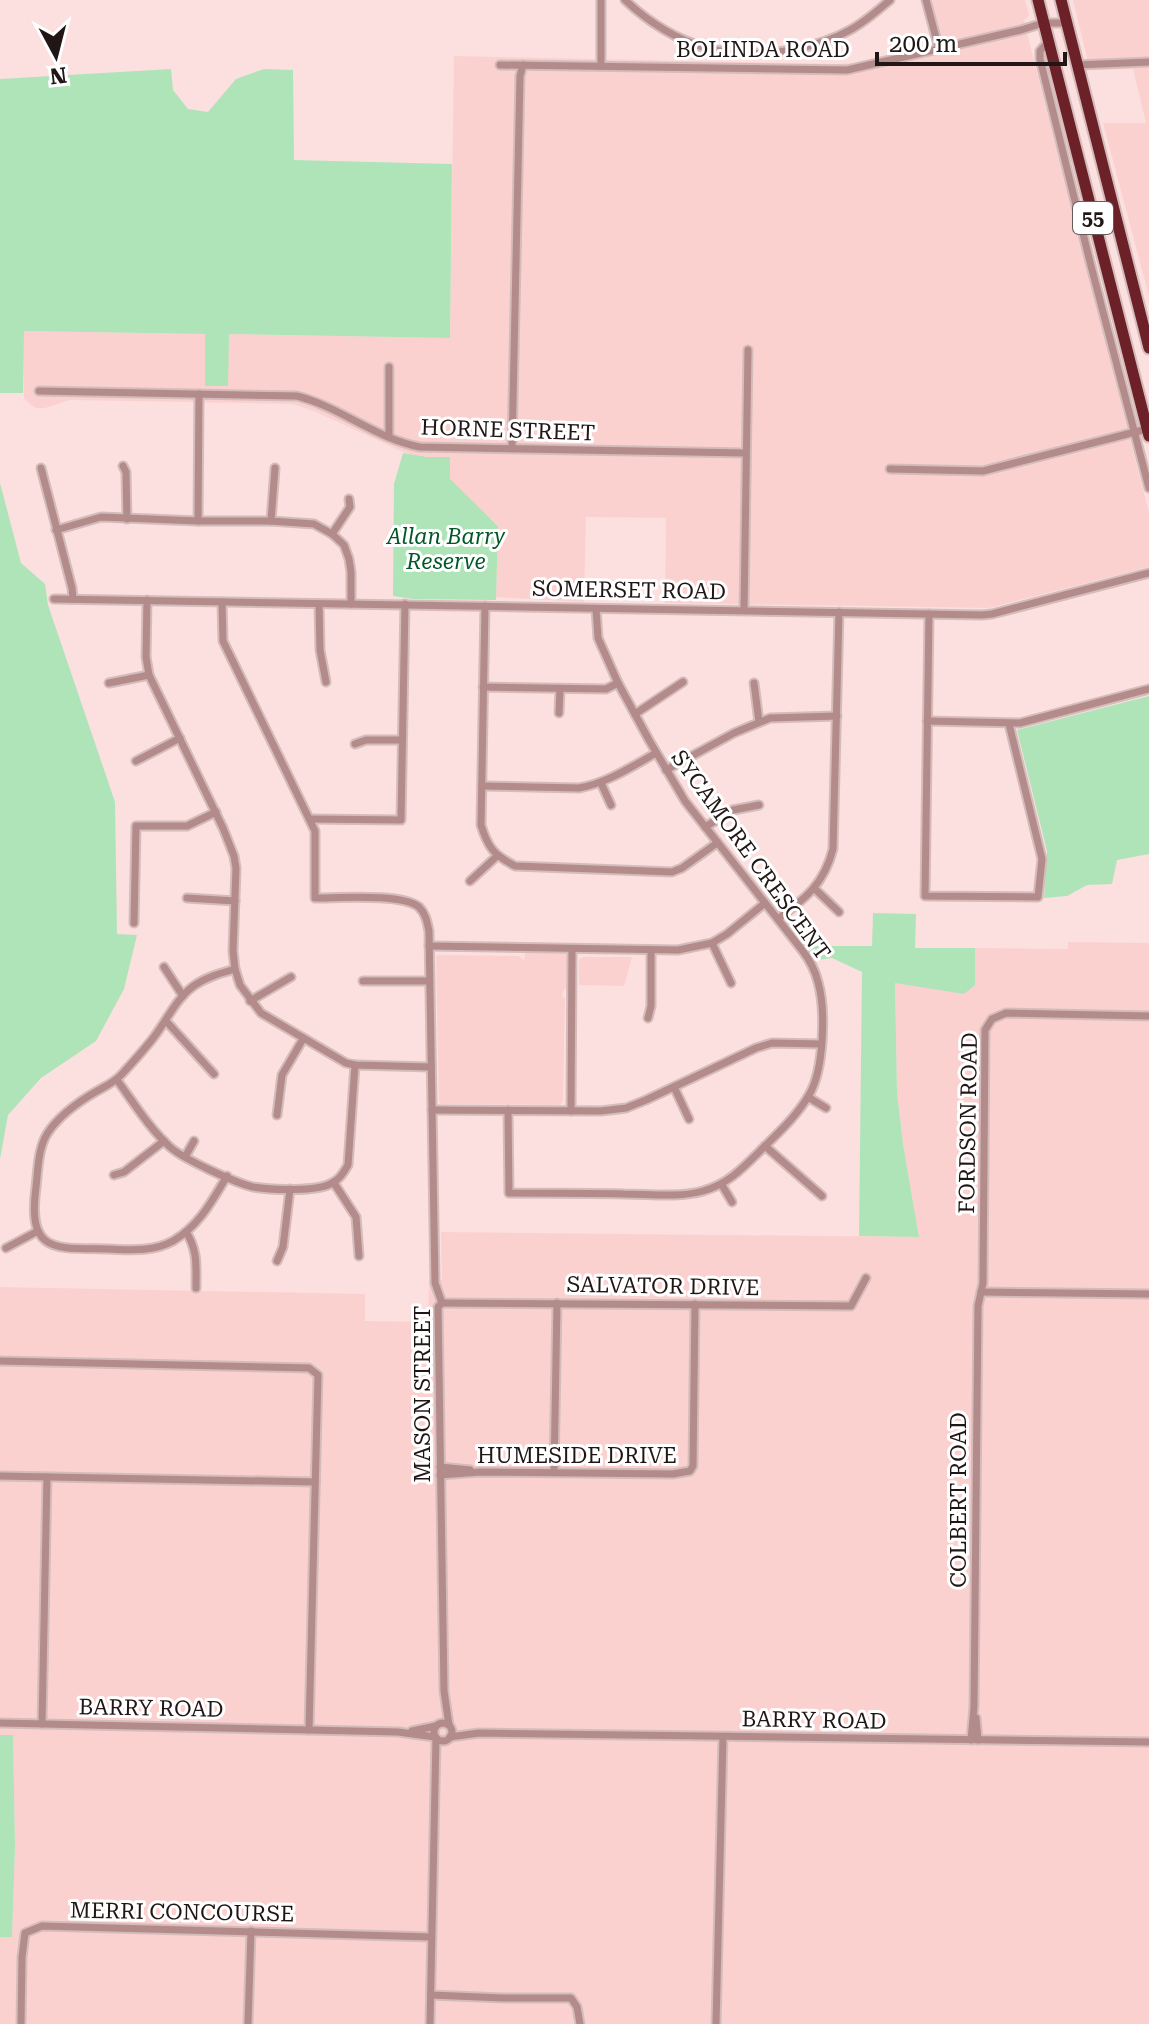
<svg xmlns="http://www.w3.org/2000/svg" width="1149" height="2024" viewBox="0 0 1149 2024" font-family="'Roboto Serif',serif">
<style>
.built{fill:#fbd1d0}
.green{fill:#afe4b9}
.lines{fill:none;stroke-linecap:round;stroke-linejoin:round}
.minor-casing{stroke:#d4bcbb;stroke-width:11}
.highway-casing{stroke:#d4bcbb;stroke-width:15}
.minor{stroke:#b38b8b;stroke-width:7}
.highway{stroke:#6c2027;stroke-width:11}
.labels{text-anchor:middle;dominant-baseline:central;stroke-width:6;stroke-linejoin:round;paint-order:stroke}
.shield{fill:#fff;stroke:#645c5c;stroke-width:2}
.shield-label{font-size:20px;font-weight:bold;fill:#211616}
.street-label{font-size:22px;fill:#211616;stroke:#fff}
.park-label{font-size:22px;font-style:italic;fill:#015826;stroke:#fff}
</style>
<rect width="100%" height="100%" fill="#fbe0df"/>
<g class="built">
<polygon points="932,0 1025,0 1029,15 1024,21 1149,513 1149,567 989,608 665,603 666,518 586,517 584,602 496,597 498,525 447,479 449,457 422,457 403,452 314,411 293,404 70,400 45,408 36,408 31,405 24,398 23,331 205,334 205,385 228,386 228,334 450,338 454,56 837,64 853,63 941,41"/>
<polygon points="1073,0 1149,0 1149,296 1103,123 1146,123 1133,69 1090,70"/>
<polygon points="1068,942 1149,943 1149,2024 0,2024 0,1937 12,1937 15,1846 13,1736 0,1735 0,1287 365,1294 365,1321 428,1322 429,1280 442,1280 441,1232 919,1237 903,1144 897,1092 895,983 975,984 975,948 1068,949"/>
<polygon points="525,953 564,953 568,956 569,989 564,989 562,996 565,999 563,1102 560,1105 441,1104 439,1101 436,957 438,955 519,956 524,961"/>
<polygon points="583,957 632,957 624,986 579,985 579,960"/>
</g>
<g class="green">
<polygon points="171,69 173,90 188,109 208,112 236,79 264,69 293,70 294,160 452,164 450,338 229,334 228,386 205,386 205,334 24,331 23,393 0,393 0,79"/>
<polygon points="403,453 427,457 450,457 450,479 498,526 496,600 413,599 393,596 394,484"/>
<polygon points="0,483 21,563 45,584 48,605 115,802 117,934 137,935 124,989 96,1041 41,1078 8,1115 0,1159"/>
<polygon points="1149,696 1149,854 1117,860 1112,884 1087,885 1067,896 1044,898 1047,851 1017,730"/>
<polygon points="873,913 916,914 915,948 975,948 975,985 964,994 895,983 897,1092 903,1144 919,1237 859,1236 862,972 832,958 817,960 807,946 872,946"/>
<polygon points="0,1735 13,1735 15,1846 12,1937 0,1937"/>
</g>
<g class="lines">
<g class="minor-casing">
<g id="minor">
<path d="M625,0C675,47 730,63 797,49C815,45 834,39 850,30C865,22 877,11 890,0"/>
<polyline points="926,0 939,49"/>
<polyline points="1048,42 1040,51 1040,59 1090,262 1149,488"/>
<polyline points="500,65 847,70 1021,30 1043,23 1066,23"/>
<polyline points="1077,65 1149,62"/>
<polyline points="601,66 601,0"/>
<path d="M39,391L297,396C340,407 377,439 420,447L745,453"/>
<polyline points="389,437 389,367"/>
<polyline points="512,448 520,76 523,65"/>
<polyline points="123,466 126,472 127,519"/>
<polyline points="41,468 72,588 73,599"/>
<polyline points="890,469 983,471 1147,429"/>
<polyline points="198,521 199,394"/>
<polyline points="271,521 275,468"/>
<polyline points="56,530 101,517 198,521 271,521 314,524 332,534 344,545 349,559 351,572 351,604"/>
<polyline points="332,534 350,507 349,499"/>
<polyline points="54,599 982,615 992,614 1149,573"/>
<polyline points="147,600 146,657 149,675 223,828 234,856 236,868 233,951 235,969 240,985 261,1013 346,1063 355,1065 431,1067"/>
<path d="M222,602L223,641L315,831V898C339,898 402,893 419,907C426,914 427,922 429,931L435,1283L442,1303L438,1307L444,1691L449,1725"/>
<polyline points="319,604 320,650 326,682"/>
<path d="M485,606L481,825C488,848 494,855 515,866L672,872L682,868L717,843"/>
<polyline points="744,610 748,350"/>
<polyline points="929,614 925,896 1038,897 1042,859 1009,724"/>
<polyline points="109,683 149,675"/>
<polyline points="754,683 759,722"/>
<polyline points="483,687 606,689 618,683"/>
<polyline points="559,713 560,689"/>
<polyline points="635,714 683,682"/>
<polyline points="927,721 1020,723 1149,689"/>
<polyline points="355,744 366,740 402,740"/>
<polyline points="136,761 180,738"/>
<polyline points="666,770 734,733 770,718 837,716"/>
<polyline points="601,783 611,805"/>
<path d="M482,786L579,788C607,783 631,767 656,753"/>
<polyline points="310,819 401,820 405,604"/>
<polyline points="705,827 733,810 759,805"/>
<polyline points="470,881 497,856"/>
<polyline points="815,889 839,912"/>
<polyline points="187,898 235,901"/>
<path d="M778,919C806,898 824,884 833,849L839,612"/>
<polyline points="134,923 136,826 187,826 216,812"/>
<polyline points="712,943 731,983"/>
<polyline points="429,946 678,950 712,943 727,934 765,903"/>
<polyline points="164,967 183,996"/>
<polyline points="363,981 429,981"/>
<polyline points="250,1001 291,977"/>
<polyline points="648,1018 651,1006 651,950"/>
<polyline points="166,1021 214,1074"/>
<path d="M117,1080C134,1103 149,1128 170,1147C183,1159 236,1183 253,1187C270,1190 318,1192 332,1183C340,1179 343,1173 348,1165L355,1065"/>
<polyline points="674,1087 689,1119"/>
<polyline points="808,1097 826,1108"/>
<polyline points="432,1110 601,1111 626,1108 646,1100 756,1048 772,1043 821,1044"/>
<path d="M508,1110L509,1193C547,1193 586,1193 624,1194C649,1194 679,1198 703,1191C728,1184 743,1168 761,1150C778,1133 797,1116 809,1095C824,1070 826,1010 818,982C815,970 809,959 802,950L685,801L649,740L618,683L598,638L596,609"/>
<polyline points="571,1111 572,949"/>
<polyline points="277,1115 282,1075 303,1039"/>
<polyline points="765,1146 822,1196"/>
<polyline points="185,1157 194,1141"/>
<polyline points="114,1175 124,1172 164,1141"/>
<path d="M227,1176C212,1201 199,1226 173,1241C153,1252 131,1250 108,1249C55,1248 27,1254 36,1187C38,1170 38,1149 47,1134C59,1115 78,1102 97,1091C106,1086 115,1082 122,1074C133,1062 144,1050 154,1037C167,1020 177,997 195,985C207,977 221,973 235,969"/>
<polyline points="334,1183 356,1217 359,1256"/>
<polyline points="722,1185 732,1202"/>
<path d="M186,1232C198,1250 196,1267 196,1288"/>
<polyline points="6,1248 38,1231"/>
<polyline points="277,1261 283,1247 290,1189"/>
<polyline points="981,1292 1149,1294"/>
<polyline points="442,1303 851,1306 866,1278"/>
<polyline points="0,1361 309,1368 318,1375 309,1730"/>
<polyline points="440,1467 470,1470"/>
<polyline points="554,1472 557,1303"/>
<polyline points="440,1475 480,1472 673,1474 690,1471 693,1466 695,1304"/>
<polyline points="0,1476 315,1482"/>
<polyline points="976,1718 978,1740"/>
<circle cx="443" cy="1732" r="9"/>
<polyline points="0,1723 398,1732 435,1737"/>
<polyline points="42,1724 47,1477"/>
<polyline points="412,1731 436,1726"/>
<polyline points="450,1737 479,1733 1149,1742"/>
<polyline points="971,1740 974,1707 978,1306 983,1283 985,1030 992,1019 1006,1013 1149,1016"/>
<polyline points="431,1995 503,1998 571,1998 577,2007 580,2024"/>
<polyline points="21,2024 22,1957 25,1933 42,1926 431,1937"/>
<polyline points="248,2024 251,1931"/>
<polyline points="430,2024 436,1738"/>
<polyline points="716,2024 723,1737"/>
</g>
</g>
<g class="highway-casing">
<g id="highway">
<polyline points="1038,0 1149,436"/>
<polyline points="1061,0 1149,348"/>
</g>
</g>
<use href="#minor" class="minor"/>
<use href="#highway" class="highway"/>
</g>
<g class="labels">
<rect class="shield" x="1073" y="202" width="40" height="32" rx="6"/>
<g class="shield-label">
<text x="1093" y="218">55</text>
</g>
<g class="street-label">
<text x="763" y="49">BOLINDA ROAD</text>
<text transform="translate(508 430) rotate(2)">HORNE STREET</text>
<text transform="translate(629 590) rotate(1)">SOMERSET ROAD</text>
<text transform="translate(751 855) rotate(54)">SYCAMORE CRESCENT</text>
<text transform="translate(968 1123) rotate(-89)">FORDSON ROAD</text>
<text transform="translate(663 1286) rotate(1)">SALVATOR DRIVE</text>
<text transform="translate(422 1394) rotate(-90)">MASON STREET</text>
<text x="577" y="1455">HUMESIDE DRIVE</text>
<text transform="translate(958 1500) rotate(-90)">COLBERT ROAD</text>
<text transform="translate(151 1708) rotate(1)">BARRY ROAD</text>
<text transform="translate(814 1720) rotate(1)">BARRY ROAD</text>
<text transform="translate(182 1912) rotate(1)">MERRI CONCOURSE</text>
</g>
<g class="park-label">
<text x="446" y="536">Allan Barry<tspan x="446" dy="25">Reserve</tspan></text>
</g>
</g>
<g transform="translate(56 56) rotate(173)" stroke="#ffffff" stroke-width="6" paint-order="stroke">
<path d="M0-6L14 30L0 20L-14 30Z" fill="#211616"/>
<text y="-12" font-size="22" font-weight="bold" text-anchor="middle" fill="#211616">N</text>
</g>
<path d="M877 52v12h188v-12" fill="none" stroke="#211616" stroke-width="4"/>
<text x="889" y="52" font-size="24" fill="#211616" stroke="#ffffff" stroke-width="6" paint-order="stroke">200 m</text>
</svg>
